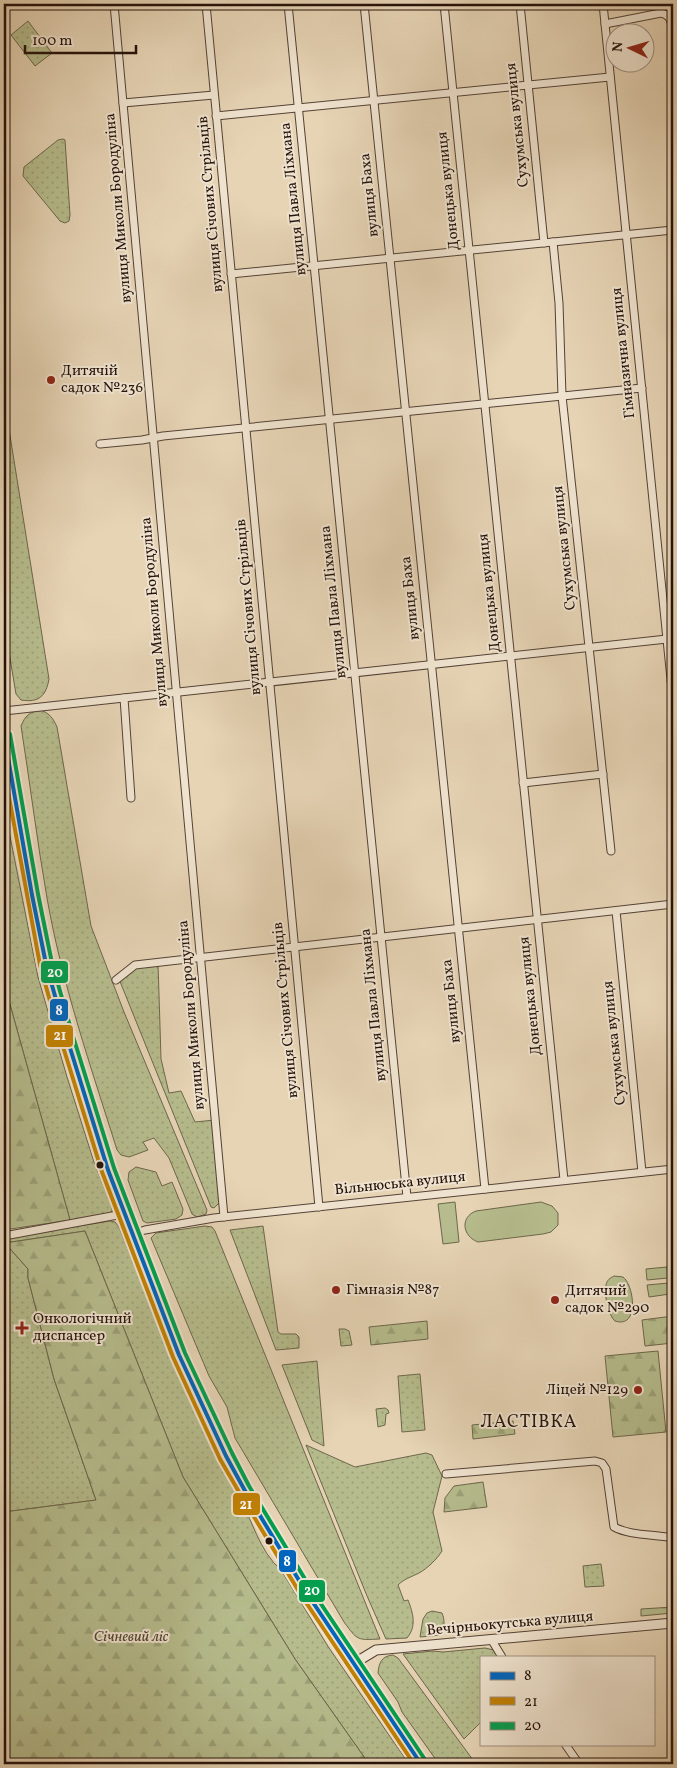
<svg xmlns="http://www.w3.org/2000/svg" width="677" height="1768" viewBox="0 0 677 1768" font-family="Vollkorn,serif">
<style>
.grass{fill:url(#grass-dots);stroke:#6d674c}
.forest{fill:url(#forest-firs);stroke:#6d674c}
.garden{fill:#b6bc8d;stroke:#6d674c}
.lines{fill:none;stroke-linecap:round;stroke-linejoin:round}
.minor-casing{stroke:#544236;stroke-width:9}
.tertiary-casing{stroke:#544236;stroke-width:11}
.primary-casing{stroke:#24120b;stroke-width:13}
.minor{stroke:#efe3cf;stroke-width:7}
.tertiary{stroke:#efe3cf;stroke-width:9}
.primary{stroke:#e3ba7a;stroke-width:11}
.bus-1-casing{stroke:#efe3cf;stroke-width:8}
.bus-2-casing{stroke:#efe3cf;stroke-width:8}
.bus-3-casing{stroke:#efe3cf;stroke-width:8}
.bus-1{stroke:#0065bd;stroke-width:4}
.bus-2{stroke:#c28103;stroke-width:4}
.bus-3{stroke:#029f4e;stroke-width:4}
.poi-dot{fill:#8f2418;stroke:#efe3cf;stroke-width:2}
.bus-dot{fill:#24120b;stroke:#efe3cf;stroke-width:2}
.labels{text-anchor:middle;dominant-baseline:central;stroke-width:4;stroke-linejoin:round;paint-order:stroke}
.street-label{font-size:15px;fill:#24120b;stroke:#efe3cf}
.poi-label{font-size:15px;fill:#24120b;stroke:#efe3cf;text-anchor:start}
.park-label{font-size:15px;font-style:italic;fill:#504532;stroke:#efe3cf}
.quarter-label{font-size:18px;letter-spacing:1px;fill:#24120b;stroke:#efe3cf}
.line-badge{stroke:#efe3cf;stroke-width:2}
.badge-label{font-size:14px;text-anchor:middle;font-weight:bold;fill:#fff}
</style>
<defs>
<pattern id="grass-dots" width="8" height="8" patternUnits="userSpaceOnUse" patternTransform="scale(1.25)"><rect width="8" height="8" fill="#b6bc8d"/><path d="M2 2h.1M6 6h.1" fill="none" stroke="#9ca178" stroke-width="1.8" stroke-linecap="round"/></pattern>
<pattern id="forest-firs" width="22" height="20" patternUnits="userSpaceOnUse" patternTransform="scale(1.25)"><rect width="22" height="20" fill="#b6bc8d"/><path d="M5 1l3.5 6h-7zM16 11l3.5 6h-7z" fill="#9ca178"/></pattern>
</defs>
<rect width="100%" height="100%" fill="#e6d4b5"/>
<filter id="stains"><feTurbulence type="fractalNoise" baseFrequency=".004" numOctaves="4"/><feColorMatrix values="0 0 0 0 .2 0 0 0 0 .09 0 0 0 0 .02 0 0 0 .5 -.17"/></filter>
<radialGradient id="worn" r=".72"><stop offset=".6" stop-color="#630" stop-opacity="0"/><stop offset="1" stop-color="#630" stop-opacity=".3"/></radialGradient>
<g class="grass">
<polygon points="28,21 52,53 35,66 11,35"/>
<polygon points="63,139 65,140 70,215 69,221 65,223 60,221 23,176 24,167 58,140"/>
<path d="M4,398L49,679C46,696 39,703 21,700L16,694L5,629L6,606L10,603L4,577Z"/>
<path d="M41,710C50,714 53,718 57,727L91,926L124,1012L207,1210L206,1214L197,1217L192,1214L169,1158L154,1138L143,1142L148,1150L129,1157L121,1155L117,1150C91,1067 62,984 47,898C37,841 30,783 21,726C25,716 29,712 41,710Z"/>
<polygon points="4,806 38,977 67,1077 94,1162 112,1207 112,1211 108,1214 70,1220 4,983"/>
<polygon points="158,963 161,1059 169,1093 181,1091 195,1122 215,1120 222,1200 214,1208 211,1207 119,979 135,965"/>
<polygon points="136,1167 156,1172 162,1186 172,1182 183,1209 182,1215 176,1219 147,1223 143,1221 128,1180 129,1172"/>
<path d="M110,1221L115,1222L119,1227C150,1305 181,1383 217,1458C223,1471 232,1482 238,1494C252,1519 259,1551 281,1570L329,1648L409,1764H369L295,1659L183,1477L85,1231L5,1243L28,1269V1278L54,1379L96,1500L4,1512V1238Z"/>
<path d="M205,1226L212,1227L215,1231L380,1639C357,1640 358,1641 344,1622L235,1438L227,1407L209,1376L151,1238L156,1233Z"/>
<polygon points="263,1226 278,1332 281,1334 296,1334 299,1337 299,1348 276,1350 230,1230"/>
<polygon points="339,1329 345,1329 349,1331 352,1345 341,1346"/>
<polygon points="317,1361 324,1446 312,1440 282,1365"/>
<polygon points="420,1374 425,1430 402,1432 398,1376"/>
<polygon points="385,1408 388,1410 389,1413 386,1414 385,1425 378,1427 376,1409"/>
<path d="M306,1445L355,1467L426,1453L432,1455L442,1476L433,1512L442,1551C437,1559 428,1568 419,1573C411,1577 404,1579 398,1585L404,1601L408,1600C413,1613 417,1626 407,1638L386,1639L367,1596Z"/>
<polygon points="601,1564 604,1586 585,1587 583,1566"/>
<path d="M432,1611L442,1613C445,1620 445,1629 440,1635L420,1637L423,1619L427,1613Z"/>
<polygon points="485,1648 498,1651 502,1657 481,1657 481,1722 464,1739 403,1654 433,1651 443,1652"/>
<path d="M393,1655L398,1658L476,1764H439L402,1712L398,1702L378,1673C379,1662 382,1656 393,1655Z"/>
</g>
<g class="forest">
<polygon points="4,983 70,1220 4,1230"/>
<polygon points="85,1231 183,1477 295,1659 369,1764 4,1764 4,1512 96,1500 54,1379 28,1278 28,1269 5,1243"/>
<polygon points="673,1316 673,1343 645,1346 642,1320"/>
<polygon points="427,1321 428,1339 371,1345 369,1327"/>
<polygon points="658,1351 666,1432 613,1437 605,1356"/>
<polygon points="513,1421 515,1434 473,1439 472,1425"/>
<polygon points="483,1482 487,1507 444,1512 445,1498 454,1486"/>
<polygon points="673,1607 673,1613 641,1616 641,1609"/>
</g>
<g class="garden">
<polygon points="455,1202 459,1242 443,1244 438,1204"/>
<path d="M541,1202L552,1206L558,1213V1225L551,1232L543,1234L478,1242C462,1236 460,1217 476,1211Z"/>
<polygon points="667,1267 668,1278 647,1280 646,1269"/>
<path d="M614,1276L623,1277C634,1285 640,1329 615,1321C608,1315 604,1294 606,1285C607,1280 610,1278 614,1276Z"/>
<polygon points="669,1283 670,1294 649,1297 647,1285"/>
</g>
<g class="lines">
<g class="minor-casing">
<g id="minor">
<polyline points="114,4 224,1217"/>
<polyline points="206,4 319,1207"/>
<polyline points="288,4 407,1197"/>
<polyline points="364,4 485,1189"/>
<polyline points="444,4 564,1180"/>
<polyline points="520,4 544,243"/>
<polyline points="603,4 673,699"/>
<path d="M605,24L661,13C671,15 671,22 673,30"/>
<polyline points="123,103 214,95"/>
<polyline points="216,116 610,77"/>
<polyline points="553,242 559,303 562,396 611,851"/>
<polyline points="231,274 673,230"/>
<polyline points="100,444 142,440 163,436 642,388"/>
<polyline points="124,698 131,798"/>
<polyline points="4,711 667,639"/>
<polyline points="523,783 603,774"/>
<polyline points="616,911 642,1172"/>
<polyline points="116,980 135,965 673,904"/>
<polyline points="131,1234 145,1230 214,1218 673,1169"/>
<polyline points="4,1236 123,1214"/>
<path d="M446,1474L595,1461L602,1463L606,1469L614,1527C631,1536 654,1534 673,1538"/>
<polyline points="491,1639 502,1657"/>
<polyline points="565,1744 579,1764"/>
</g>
</g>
<g class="tertiary-casing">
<polyline id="tertiary" points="353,1664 376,1650 673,1623"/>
</g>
<g class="primary-casing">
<polyline id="primary" points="4,735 32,895 46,964 66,1035 108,1170 179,1355 226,1456 244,1489 306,1592 421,1764"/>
</g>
<use href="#minor" class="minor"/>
<use href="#tertiary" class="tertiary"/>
<use href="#primary" class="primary"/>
<g class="bus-1-casing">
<polyline id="bus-1" points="4,735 32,895 46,964 66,1035 108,1170 179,1355 226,1456 244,1489 306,1592 421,1764"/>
</g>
<g class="bus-2-casing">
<polyline id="bus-2" points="4,770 40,965 60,1037 102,1172 173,1357 220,1459 239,1492 301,1595 414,1764"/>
</g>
<g class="bus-3-casing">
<polyline id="bus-3" points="10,734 38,894 52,963 72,1033 114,1168 185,1353 232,1453 249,1486 311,1589 426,1761"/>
</g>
<use href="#bus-1" class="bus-1"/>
<use href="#bus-2" class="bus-2"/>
<use href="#bus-3" class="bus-3"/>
</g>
<g class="poi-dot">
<circle cx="51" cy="380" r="5"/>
<circle cx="336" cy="1290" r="5"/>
<circle cx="555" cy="1300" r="5"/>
<path d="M19.5 1320.5h5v5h5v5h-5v5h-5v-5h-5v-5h5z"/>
<circle cx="638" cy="1390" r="5"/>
</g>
<g class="bus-dot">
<circle cx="100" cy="1165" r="4.5"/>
<circle cx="269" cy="1541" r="4.5"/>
</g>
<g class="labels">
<g class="street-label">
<text transform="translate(518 125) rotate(-96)">Сухумська вулиця</text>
<text transform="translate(449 191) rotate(-96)">Донецька вулиця</text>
<text transform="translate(370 195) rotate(-96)">вулиця Баха</text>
<text transform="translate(294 199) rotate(-96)">вулиця Павла Ліхмана</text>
<text transform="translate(211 204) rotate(-95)">вулиця Січових Стрільців</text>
<text transform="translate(119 208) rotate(-95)">вулиця Миколи Бородуліна</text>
<text transform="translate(624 353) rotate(-96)">Гімназична вулиця</text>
<text transform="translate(565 548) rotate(-96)">Сухумська вулиця</text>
<text transform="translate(490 593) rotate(-96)">Донецька вулиця</text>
<text transform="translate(411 598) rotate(-96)">вулиця Баха</text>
<text transform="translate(334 602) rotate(-96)">вулиця Павла Ліхмана</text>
<text transform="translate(249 607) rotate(-95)">вулиця Січових Стрільців</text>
<text transform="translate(155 612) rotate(-95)">вулиця Миколи Бородуліна</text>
<text transform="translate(531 996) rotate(-96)">Донецька вулиця</text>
<text transform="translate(452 1001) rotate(-96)">вулиця Баха</text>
<text transform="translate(374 1005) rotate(-96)">вулиця Павла Ліхмана</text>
<text transform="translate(286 1010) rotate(-95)">вулиця Січових Стрільців</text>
<text transform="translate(192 1015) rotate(-95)">вулиця Миколи Бородуліна</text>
<text transform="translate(615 1043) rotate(-96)">Сухумська вулиця</text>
<text transform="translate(400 1184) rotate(-6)">Вільнюська вулиця</text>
<text transform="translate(510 1624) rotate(-5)">Вечірньокутська вулиця</text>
</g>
<g class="poi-label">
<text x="61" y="371">Дитячій<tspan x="61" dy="17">садок №236</tspan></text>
<text x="346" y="1290">Гімназія №87</text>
<text x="565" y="1291">Дитячий<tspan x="565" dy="17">садок №290</tspan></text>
<text x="33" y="1319">Онкологічний<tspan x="33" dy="17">диспансер</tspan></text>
<text x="628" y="1390" text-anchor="end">Ліцей №129</text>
</g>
<g class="park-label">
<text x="131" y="1637">Січневий ліс</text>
</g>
<g class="quarter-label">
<text x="529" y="1422">ЛАСТІВКА</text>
</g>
</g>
<g class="line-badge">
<rect x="40" y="960" width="29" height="24" rx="5" fill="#029f4e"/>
<rect x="49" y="998" width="20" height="24" rx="5" fill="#0065bd"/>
<rect x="45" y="1024" width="29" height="24" rx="5" fill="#c28103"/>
<rect x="232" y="1492" width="29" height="24" rx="5" fill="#c28103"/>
<rect x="278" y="1549" width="19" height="24" rx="5" fill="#0065bd"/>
<rect x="298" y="1579" width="28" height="24" rx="5" fill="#029f4e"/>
</g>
<g class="badge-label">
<text x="55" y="977">20</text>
<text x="59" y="1015">8</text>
<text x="60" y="1040">21</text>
<text x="246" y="1509">21</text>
<text x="287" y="1566">8</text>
<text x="312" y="1595">20</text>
</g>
<rect width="677" height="1768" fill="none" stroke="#e6d4b5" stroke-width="20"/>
<rect x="5" y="5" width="667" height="1758" fill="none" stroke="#24120b" stroke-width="2.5"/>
<rect x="10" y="10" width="657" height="1748" fill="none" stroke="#24120b"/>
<rect x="480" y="1656" width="175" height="90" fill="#efe3cf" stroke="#9e8f81"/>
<rect x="490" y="1672" width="25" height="8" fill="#0065bd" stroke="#9e8f81"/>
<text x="524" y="1680" font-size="15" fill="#24120b">8</text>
<rect x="490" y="1697" width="25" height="8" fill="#c28103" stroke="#9e8f81"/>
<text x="524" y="1706" font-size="15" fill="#24120b">21</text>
<rect x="490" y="1722" width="25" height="8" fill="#029f4e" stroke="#9e8f81"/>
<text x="524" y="1730" font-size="15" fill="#24120b">20</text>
<g transform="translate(630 48) rotate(275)"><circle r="24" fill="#efe3cf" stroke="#9e8f81"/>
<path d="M0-4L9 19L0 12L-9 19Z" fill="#8f2418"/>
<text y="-8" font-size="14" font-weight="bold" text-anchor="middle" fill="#24120b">N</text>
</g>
<path d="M25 45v8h111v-8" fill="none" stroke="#24120b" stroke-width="2.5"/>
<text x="32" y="45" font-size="15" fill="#24120b" stroke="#efe3cf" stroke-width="4" paint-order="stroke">100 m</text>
<rect width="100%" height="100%" filter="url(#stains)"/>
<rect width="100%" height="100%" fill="url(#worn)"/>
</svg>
